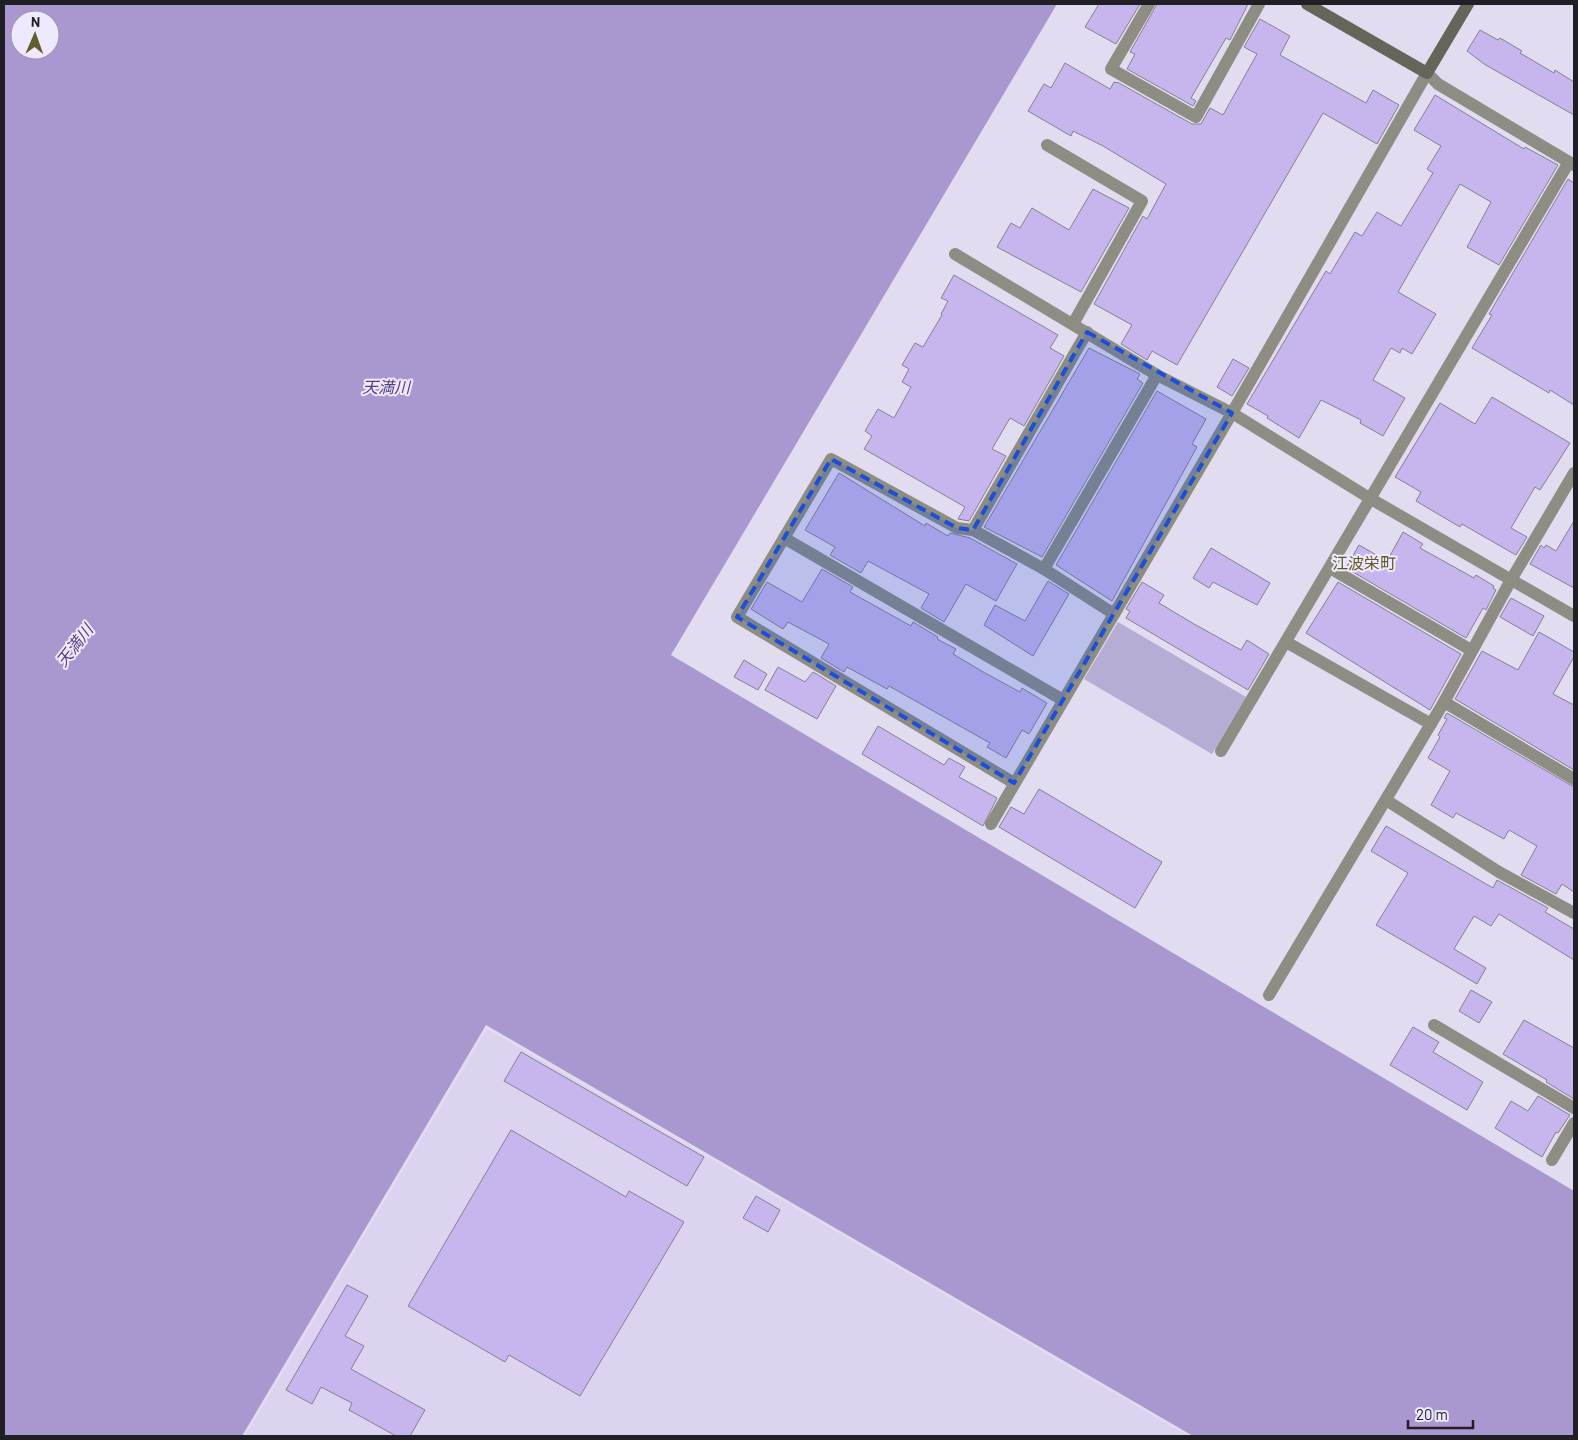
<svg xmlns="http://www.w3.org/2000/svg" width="1578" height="1440" viewBox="0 0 1578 1440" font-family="Barlow,'Noto Sans JP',sans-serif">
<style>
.built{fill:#dbd3ef}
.green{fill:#b7acd4}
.water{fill:#a898cf;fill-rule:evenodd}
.building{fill:#c7b6ee;stroke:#858093}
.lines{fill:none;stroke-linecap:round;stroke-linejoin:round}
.lane{stroke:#8d8d84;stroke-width:12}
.street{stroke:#8d8d84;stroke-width:12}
.secondary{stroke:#666559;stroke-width:12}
.marked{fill:#1d4ed8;fill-opacity:0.2;stroke:#1d4ed8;stroke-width:4;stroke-dasharray:10 6;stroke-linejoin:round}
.labels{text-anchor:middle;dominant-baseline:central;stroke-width:4;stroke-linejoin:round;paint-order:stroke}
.water-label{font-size:16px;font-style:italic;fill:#553d80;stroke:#eee9fe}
.neighbourhood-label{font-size:16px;fill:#5f591e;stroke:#eee9fe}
</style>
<rect width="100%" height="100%" fill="#e1dcf0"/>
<polygon class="built" points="487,1029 1188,1436 245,1436"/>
<polygon class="green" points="1118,622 1246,697 1212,754 1084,679"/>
<path class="water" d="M4,4H1057L671,655L1574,1191V1436H1193L486,1025L242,1436H4ZM20,20H50V50H20Z"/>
<g class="building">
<polygon points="1099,4 1140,4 1116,44 1085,27"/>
<polygon points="1157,4 1248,4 1230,40 1226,38 1191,98 1196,101 1193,106 1127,69 1135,54 1130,52"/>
<polygon points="1260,19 1290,36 1280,55 1366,103 1373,90 1399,105 1377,144 1323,113 1177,365 1152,351 1147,360 1121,344 1132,325 1094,304 1143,216 1147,219 1166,184 1103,146 1073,131 1071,136 1028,111 1044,84 1051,88 1065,63 1110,89 1114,82 1119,83 1192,124 1201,124 1210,108 1223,115 1257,54 1244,47"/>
<polygon points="1480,30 1498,40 1500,38 1522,51 1520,53 1554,73 1555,70 1574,82 1574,115 1484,64 1467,51"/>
<polygon points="1435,95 1524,149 1525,147 1558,165 1499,265 1467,247 1491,202 1460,184 1398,292 1436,314 1412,354 1402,348 1400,353 1391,348 1373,380 1405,398 1383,436 1360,423 1361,420 1321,400 1299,438 1267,418 1268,416 1247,404 1326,271 1330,274 1355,232 1362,236 1377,212 1401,226 1433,173 1427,169 1441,146 1414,130"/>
<polygon points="1568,179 1574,183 1574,405 1550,390 1549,393 1472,348 1492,315 1489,314"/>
<polygon points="1093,189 1129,208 1081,292 997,247 1011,223 1020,228 1032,208 1069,230"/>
<polygon points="954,275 1058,335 1050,348 1064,356 1024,426 1010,418 992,449 1006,456 969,521 958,519 965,507 864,449 872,436 865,431 878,409 894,418 911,387 902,382 909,369 902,365 915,343 923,347 942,315 941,314 948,301 941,298"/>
<polygon points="1089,348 1140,374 1137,379 1143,383 1042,557 984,527"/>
<polygon points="1233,359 1249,368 1232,396 1217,387"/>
<polygon points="1157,391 1206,419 1192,444 1197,447 1112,601 1056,565"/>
<polygon points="1492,397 1570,443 1540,490 1535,487 1511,528 1527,537 1516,555 1462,524 1460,527 1416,501 1421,492 1395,477 1440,403 1475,424"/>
<polygon points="839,473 925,526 926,523 948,536 950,533 970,538 1017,564 996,601 966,584 944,622 921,608 929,594 868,561 861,573 830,555 835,547 805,530"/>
<polygon points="1574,521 1574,588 1530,564 1541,545 1544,548 1546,545 1556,551"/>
<polygon points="1403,532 1423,544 1420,548 1474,578 1476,575 1494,586 1493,588 1496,590 1486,610 1483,608 1466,638 1346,568 1359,545 1387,561"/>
<polygon points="1211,548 1270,583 1257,605 1213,582 1209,588 1193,578"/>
<polygon points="822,569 853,587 850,592 911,626 913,622 938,637 937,639 956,649 953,654 985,673 1020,692 1022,688 1047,703 1029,734 1022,730 1006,758 987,747 990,743 889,686 887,689 847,667 844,672 821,658 829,644 788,622 783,629 751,609 767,582 802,602"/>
<polygon points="1048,581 1069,594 1033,656 984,625 995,605 1025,621"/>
<polygon points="1142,582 1164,595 1159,603 1194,624 1241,650 1247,640 1269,654 1248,690 1126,618 1130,611 1126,609"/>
<polygon points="1338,582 1461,654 1430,710 1306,633"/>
<polygon points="1511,598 1544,616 1533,636 1500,617"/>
<polygon points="1539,632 1574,652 1574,657 1553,694 1574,705 1574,770 1455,699 1482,651 1518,670"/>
<polygon points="744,660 767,674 758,690 734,677"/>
<polygon points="778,667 805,682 813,672 836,686 817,719 765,690"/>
<polygon points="1447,713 1574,787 1574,892 1562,884 1556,894 1521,875 1537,846 1509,830 1504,839 1456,813 1453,818 1431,805 1450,771 1428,758 1440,737 1438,735 1447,719 1444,718"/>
<polygon points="878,726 944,765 949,758 965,767 959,777 997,798 983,826 862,754"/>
<polygon points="1039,789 1162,862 1135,908 999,827 1011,807 1024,814"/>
<polygon points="1386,826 1493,888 1497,880 1548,908 1545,912 1574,929 1574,960 1499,914 1491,926 1474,916 1454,949 1486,968 1477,984 1376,925 1408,873 1371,851"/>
<polygon points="1471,990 1492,1002 1479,1023 1459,1011"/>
<polygon points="1524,1020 1574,1048 1574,1099 1546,1082 1547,1080 1503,1054"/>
<polygon points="1413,1027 1439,1042 1433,1052 1483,1082 1467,1110 1390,1065"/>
<polygon points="521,1052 704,1157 687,1186 504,1081"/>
<polygon points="1538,1096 1570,1115 1558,1133 1556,1132 1542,1157 1495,1128 1511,1101 1528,1111"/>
<polygon points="511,1130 626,1197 629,1191 684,1222 580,1396 509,1355 505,1362 408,1306"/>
<polygon points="756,1196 780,1210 768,1232 743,1218"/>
<polygon points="347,1285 368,1296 345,1336 364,1346 351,1369 425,1410 410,1436 396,1436 349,1410 352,1403 321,1387 312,1404 286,1390"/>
</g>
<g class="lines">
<polyline class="lane" points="1047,145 1142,201 1073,324"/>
<g class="street">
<polyline points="1149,4 1111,69 1196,117 1259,4"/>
<polyline points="955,254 1157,375 1232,413 1371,499 1574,616"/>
<polyline points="1087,332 973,530 1044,569 1114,614"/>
<polyline points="973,530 957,528 831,459 737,617 1014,783"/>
<polyline points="784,538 1063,700"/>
<polyline points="1330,568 1471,650"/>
<polyline points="1044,569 1157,375"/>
<polyline points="1286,642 1431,724"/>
<polyline points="1444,702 1574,779"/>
<polyline points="1221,751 1569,162"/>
<polyline points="1386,800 1499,872 1574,913"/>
<polyline points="991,824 1232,413 1427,73 1438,84 1574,165"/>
<polyline points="1269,995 1444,702 1511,580 1574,473"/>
<polyline points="1434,1025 1574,1108"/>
<polyline points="1552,1160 1574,1123"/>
</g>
<polyline class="secondary" points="1307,4 1427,73 1468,4"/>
</g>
<path class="marked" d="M1087,332L1232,413L1014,783L737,617L831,459L957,528L973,530Z"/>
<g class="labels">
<g class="water-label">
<text x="386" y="386">天満川</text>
<text transform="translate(74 645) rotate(-52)">天満川</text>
</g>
<g class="neighbourhood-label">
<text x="1364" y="562">江波栄町</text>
</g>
</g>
<rect width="1578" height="1440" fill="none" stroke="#211f26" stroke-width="10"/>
<g transform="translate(35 35) rotate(2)"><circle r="24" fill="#eee9fe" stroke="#9c98a8"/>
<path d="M0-4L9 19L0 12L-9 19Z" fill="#625d2a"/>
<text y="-8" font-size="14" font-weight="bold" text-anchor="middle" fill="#211f26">N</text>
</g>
<path d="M1408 1420v8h65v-8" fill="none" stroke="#211f26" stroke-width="2.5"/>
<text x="1416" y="1420" font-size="15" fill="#211f26" stroke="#eee9fe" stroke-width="4" paint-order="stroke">20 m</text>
</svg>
